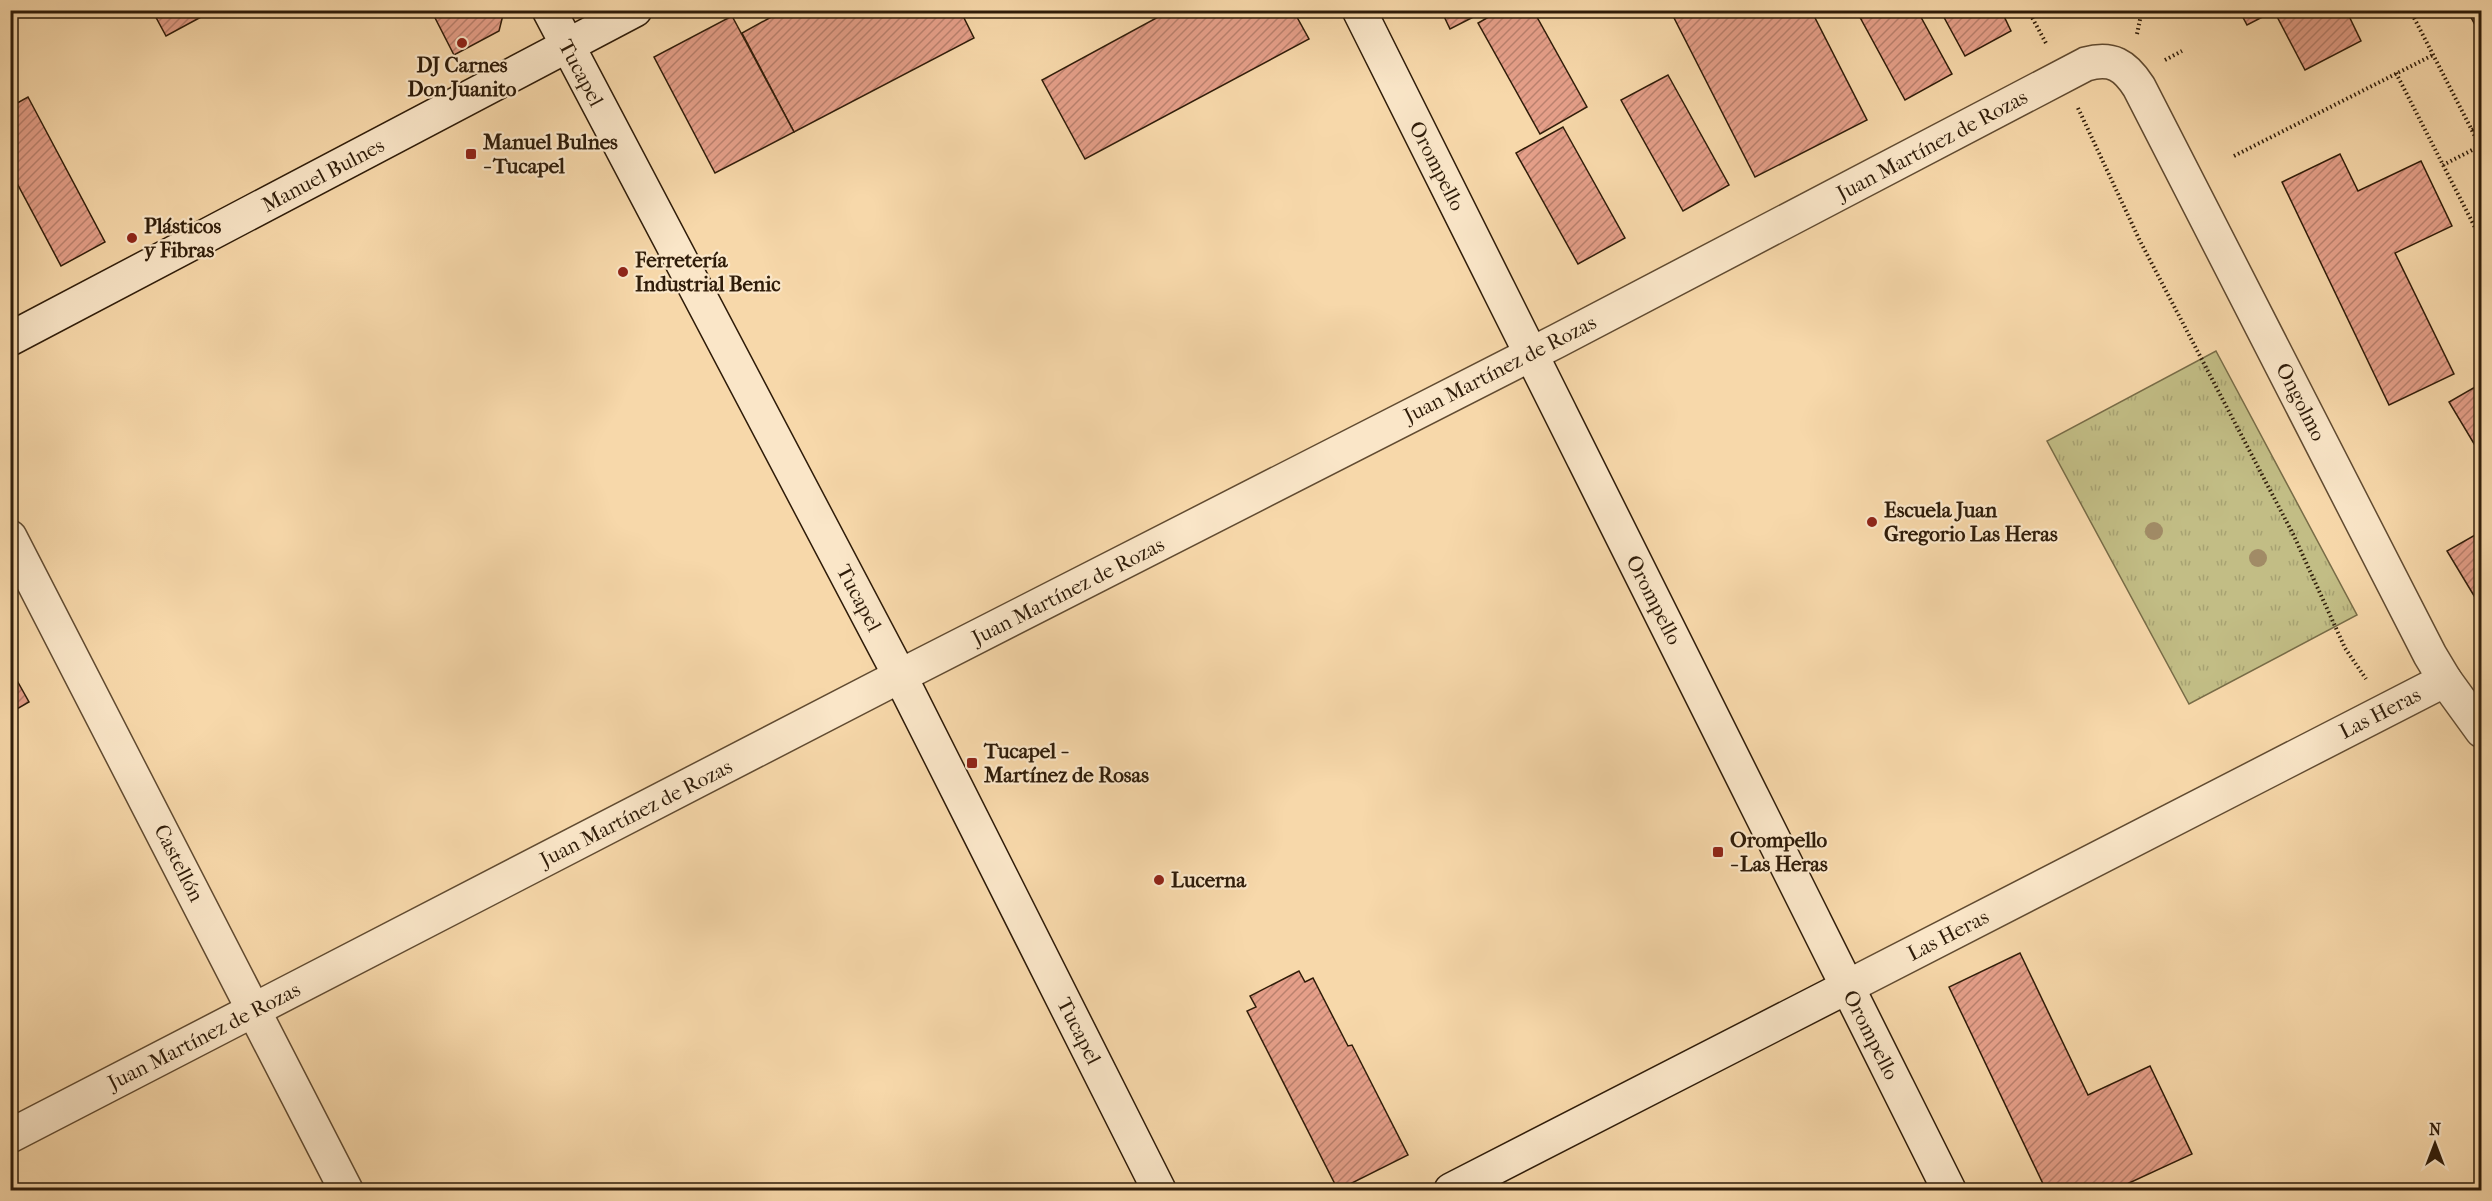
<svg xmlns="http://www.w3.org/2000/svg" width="2492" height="1201" viewBox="0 0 2492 1201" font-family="'IM FELL French Canon',serif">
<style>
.park{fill:url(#park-tufts);stroke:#786c47;stroke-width:1.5}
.building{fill:url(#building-hatch);stroke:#2f1c09;stroke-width:1.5}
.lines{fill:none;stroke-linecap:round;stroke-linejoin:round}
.street-casing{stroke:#614b31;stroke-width:36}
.secondary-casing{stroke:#2f1c09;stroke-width:36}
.path{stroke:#2f1c09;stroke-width:4;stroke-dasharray:1.5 3;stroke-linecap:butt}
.street{stroke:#fae6c8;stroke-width:33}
.secondary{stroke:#fae6c8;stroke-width:33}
.tree{fill:#a18b66}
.poi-dot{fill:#8f2418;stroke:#fae6c8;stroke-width:2}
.labels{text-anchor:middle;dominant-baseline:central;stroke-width:4.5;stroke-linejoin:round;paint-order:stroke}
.poi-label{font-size:21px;font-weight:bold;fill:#2f1c09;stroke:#fae6c8;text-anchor:start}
.street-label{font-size:21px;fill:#2f1c09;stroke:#fae6c8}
</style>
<defs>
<pattern id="park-tufts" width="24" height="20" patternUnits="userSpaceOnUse" patternTransform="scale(1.5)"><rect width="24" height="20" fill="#c2bd85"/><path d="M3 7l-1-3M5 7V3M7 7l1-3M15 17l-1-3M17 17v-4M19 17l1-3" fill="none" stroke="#a7a272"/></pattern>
<pattern id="building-hatch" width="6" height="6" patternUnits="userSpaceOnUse" patternTransform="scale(1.5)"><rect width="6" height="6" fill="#e59f89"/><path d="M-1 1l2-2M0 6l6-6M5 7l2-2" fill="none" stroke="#ba816e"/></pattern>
</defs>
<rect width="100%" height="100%" fill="#f7d8aa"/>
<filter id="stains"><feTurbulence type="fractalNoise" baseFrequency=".00333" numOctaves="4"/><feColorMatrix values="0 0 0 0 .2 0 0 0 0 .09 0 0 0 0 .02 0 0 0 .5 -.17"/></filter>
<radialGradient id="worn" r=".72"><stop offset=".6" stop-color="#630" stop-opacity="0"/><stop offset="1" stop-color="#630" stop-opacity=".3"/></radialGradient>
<polygon class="park" points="2216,351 2357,615 2189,704 2047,441"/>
<g class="building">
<polygon points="152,10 214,10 166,36"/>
<polygon points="431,10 504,10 504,11 499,31 454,55"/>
<polygon points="784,10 960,10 974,38 794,132 742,33"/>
<polygon points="1171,10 1293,10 1309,39 1085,159 1042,80"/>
<polygon points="1441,10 1487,10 1450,29"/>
<polygon points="1501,10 1533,10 1587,107 1540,134 1478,23"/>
<polygon points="1670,10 1811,10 1867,120 1755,177"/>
<polygon points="1856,10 1917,10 1952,74 1905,100"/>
<polygon points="1940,10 2001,10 2011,31 1965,56"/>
<polygon points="2239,10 2346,10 2361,41 2305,70 2274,11 2247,25"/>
<polygon points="2467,10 2482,10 2482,38"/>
<polygon points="732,16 794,132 715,173 654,57"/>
<polygon points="1668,75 1729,185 1683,211 1621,100"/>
<polygon points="28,97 105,242 61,266 10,170 10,107"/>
<polygon points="1563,127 1625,238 1578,264 1516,153"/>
<polygon points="2340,154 2358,191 2421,161 2452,226 2395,253 2454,374 2389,405 2282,182"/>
<polygon points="2482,383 2482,457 2449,402"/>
<polygon points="2482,531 2482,609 2447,551"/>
<polygon points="10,668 29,702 10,713"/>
<polygon points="2020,953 2088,1095 2150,1066 2192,1154 2114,1190 2046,1190 1949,987"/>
<polygon points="1299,971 1305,982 1313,978 1348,1046 1352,1045 1408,1155 1338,1190 1247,1011 1256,1007 1250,996"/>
</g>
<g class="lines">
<g class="street-casing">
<g id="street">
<polyline points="10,537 346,1190"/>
<polyline points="1847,987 2445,680"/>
<path d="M10,1136L900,676L1557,341L2086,64C2112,57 2125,65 2139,87L2430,655L2445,680L2482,731"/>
</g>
</g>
<g class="secondary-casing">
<g id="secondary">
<polyline points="549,10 900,676 1159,1190"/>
<polyline points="1359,10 1949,1190"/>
<polyline points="10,339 635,10"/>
<polyline points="1451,1190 1847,987"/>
</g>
</g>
<g class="path">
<polyline points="2028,10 2047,45"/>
<polyline points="2410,10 2480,146 2443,165"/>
<polyline points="2137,34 2142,10"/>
<polyline points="2165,60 2182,51"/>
<polyline points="2396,73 2482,241"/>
<polyline points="2078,108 2140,241 2294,536 2345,648 2366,679"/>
<polyline points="2472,130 2482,125"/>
<polyline points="2234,156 2433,55"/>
</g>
<use href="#street" class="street"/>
<use href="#secondary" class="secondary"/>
</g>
<g class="tree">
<circle cx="2154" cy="531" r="9"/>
<circle cx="2258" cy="558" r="9"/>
</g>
<g class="poi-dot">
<circle cx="462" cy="43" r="6"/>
<rect x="465" y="148" width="12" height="12" rx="3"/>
<circle cx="132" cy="238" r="6"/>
<circle cx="623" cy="272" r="6"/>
<circle cx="1872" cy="522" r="6"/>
<rect x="966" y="757" width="12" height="12" rx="3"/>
<rect x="1712" y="846" width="12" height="12" rx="3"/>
<circle cx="1159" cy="880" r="6"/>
</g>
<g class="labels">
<g class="poi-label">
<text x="462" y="65" text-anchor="middle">DJ Carnes<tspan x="462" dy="24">Don Juanito</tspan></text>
<text x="483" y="142">Manuel Bulnes<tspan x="483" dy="24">- Tucapel</tspan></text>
<text x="144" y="226">Plásticos<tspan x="144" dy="24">y Fibras</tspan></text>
<text x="635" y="260">Ferretería<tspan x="635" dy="24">Industrial Benic</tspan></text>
<text x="1884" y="510">Escuela Juan<tspan x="1884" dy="24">Gregorio Las Heras</tspan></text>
<text x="984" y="751">Tucapel -<tspan x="984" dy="24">Martínez de Rosas</tspan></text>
<text x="1730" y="840">Orompello<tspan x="1730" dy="24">- Las Heras</tspan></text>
<text x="1171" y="880">Lucerna</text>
</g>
<g class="street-label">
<text transform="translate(581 73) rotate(62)">Tucapel</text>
<text transform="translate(1932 145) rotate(-28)">Juan Martínez de Rozas</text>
<text transform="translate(1437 166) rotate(63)">Orompello</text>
<text transform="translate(323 175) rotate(-28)">Manuel Bulnes</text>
<text transform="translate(1500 369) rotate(-27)">Juan Martínez de Rozas</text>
<text transform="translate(2301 402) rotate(63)">Ongolmo</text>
<text transform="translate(1068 591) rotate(-27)">Juan Martínez de Rozas</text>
<text transform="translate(859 598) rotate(62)">Tucapel</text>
<text transform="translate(1654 600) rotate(63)">Orompello</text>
<text transform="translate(2380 713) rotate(-27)">Las Heras</text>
<text transform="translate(636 813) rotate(-27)">Juan Martínez de Rozas</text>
<text transform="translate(179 863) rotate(63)">Castellón</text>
<text transform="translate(1948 935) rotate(-27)">Las Heras</text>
<text transform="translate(1079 1031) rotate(63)">Tucapel</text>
<text transform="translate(1871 1035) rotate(63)">Orompello</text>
<text transform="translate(204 1036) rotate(-27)">Juan Martínez de Rozas</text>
</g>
</g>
<rect width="2492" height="1201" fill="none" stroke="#f7d8aa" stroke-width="36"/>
<rect x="12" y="12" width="2468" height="1177" fill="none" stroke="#2f1c09" stroke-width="3"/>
<rect x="18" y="18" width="2456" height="1165" fill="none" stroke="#2f1c09" stroke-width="1.5"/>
<g transform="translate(2435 1144)" stroke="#fae6c8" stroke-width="4.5" paint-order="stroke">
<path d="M0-4.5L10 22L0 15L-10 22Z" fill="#2f1c09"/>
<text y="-9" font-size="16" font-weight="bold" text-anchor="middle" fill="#2f1c09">N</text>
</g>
<rect width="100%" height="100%" filter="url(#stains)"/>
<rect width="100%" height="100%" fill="url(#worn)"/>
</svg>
